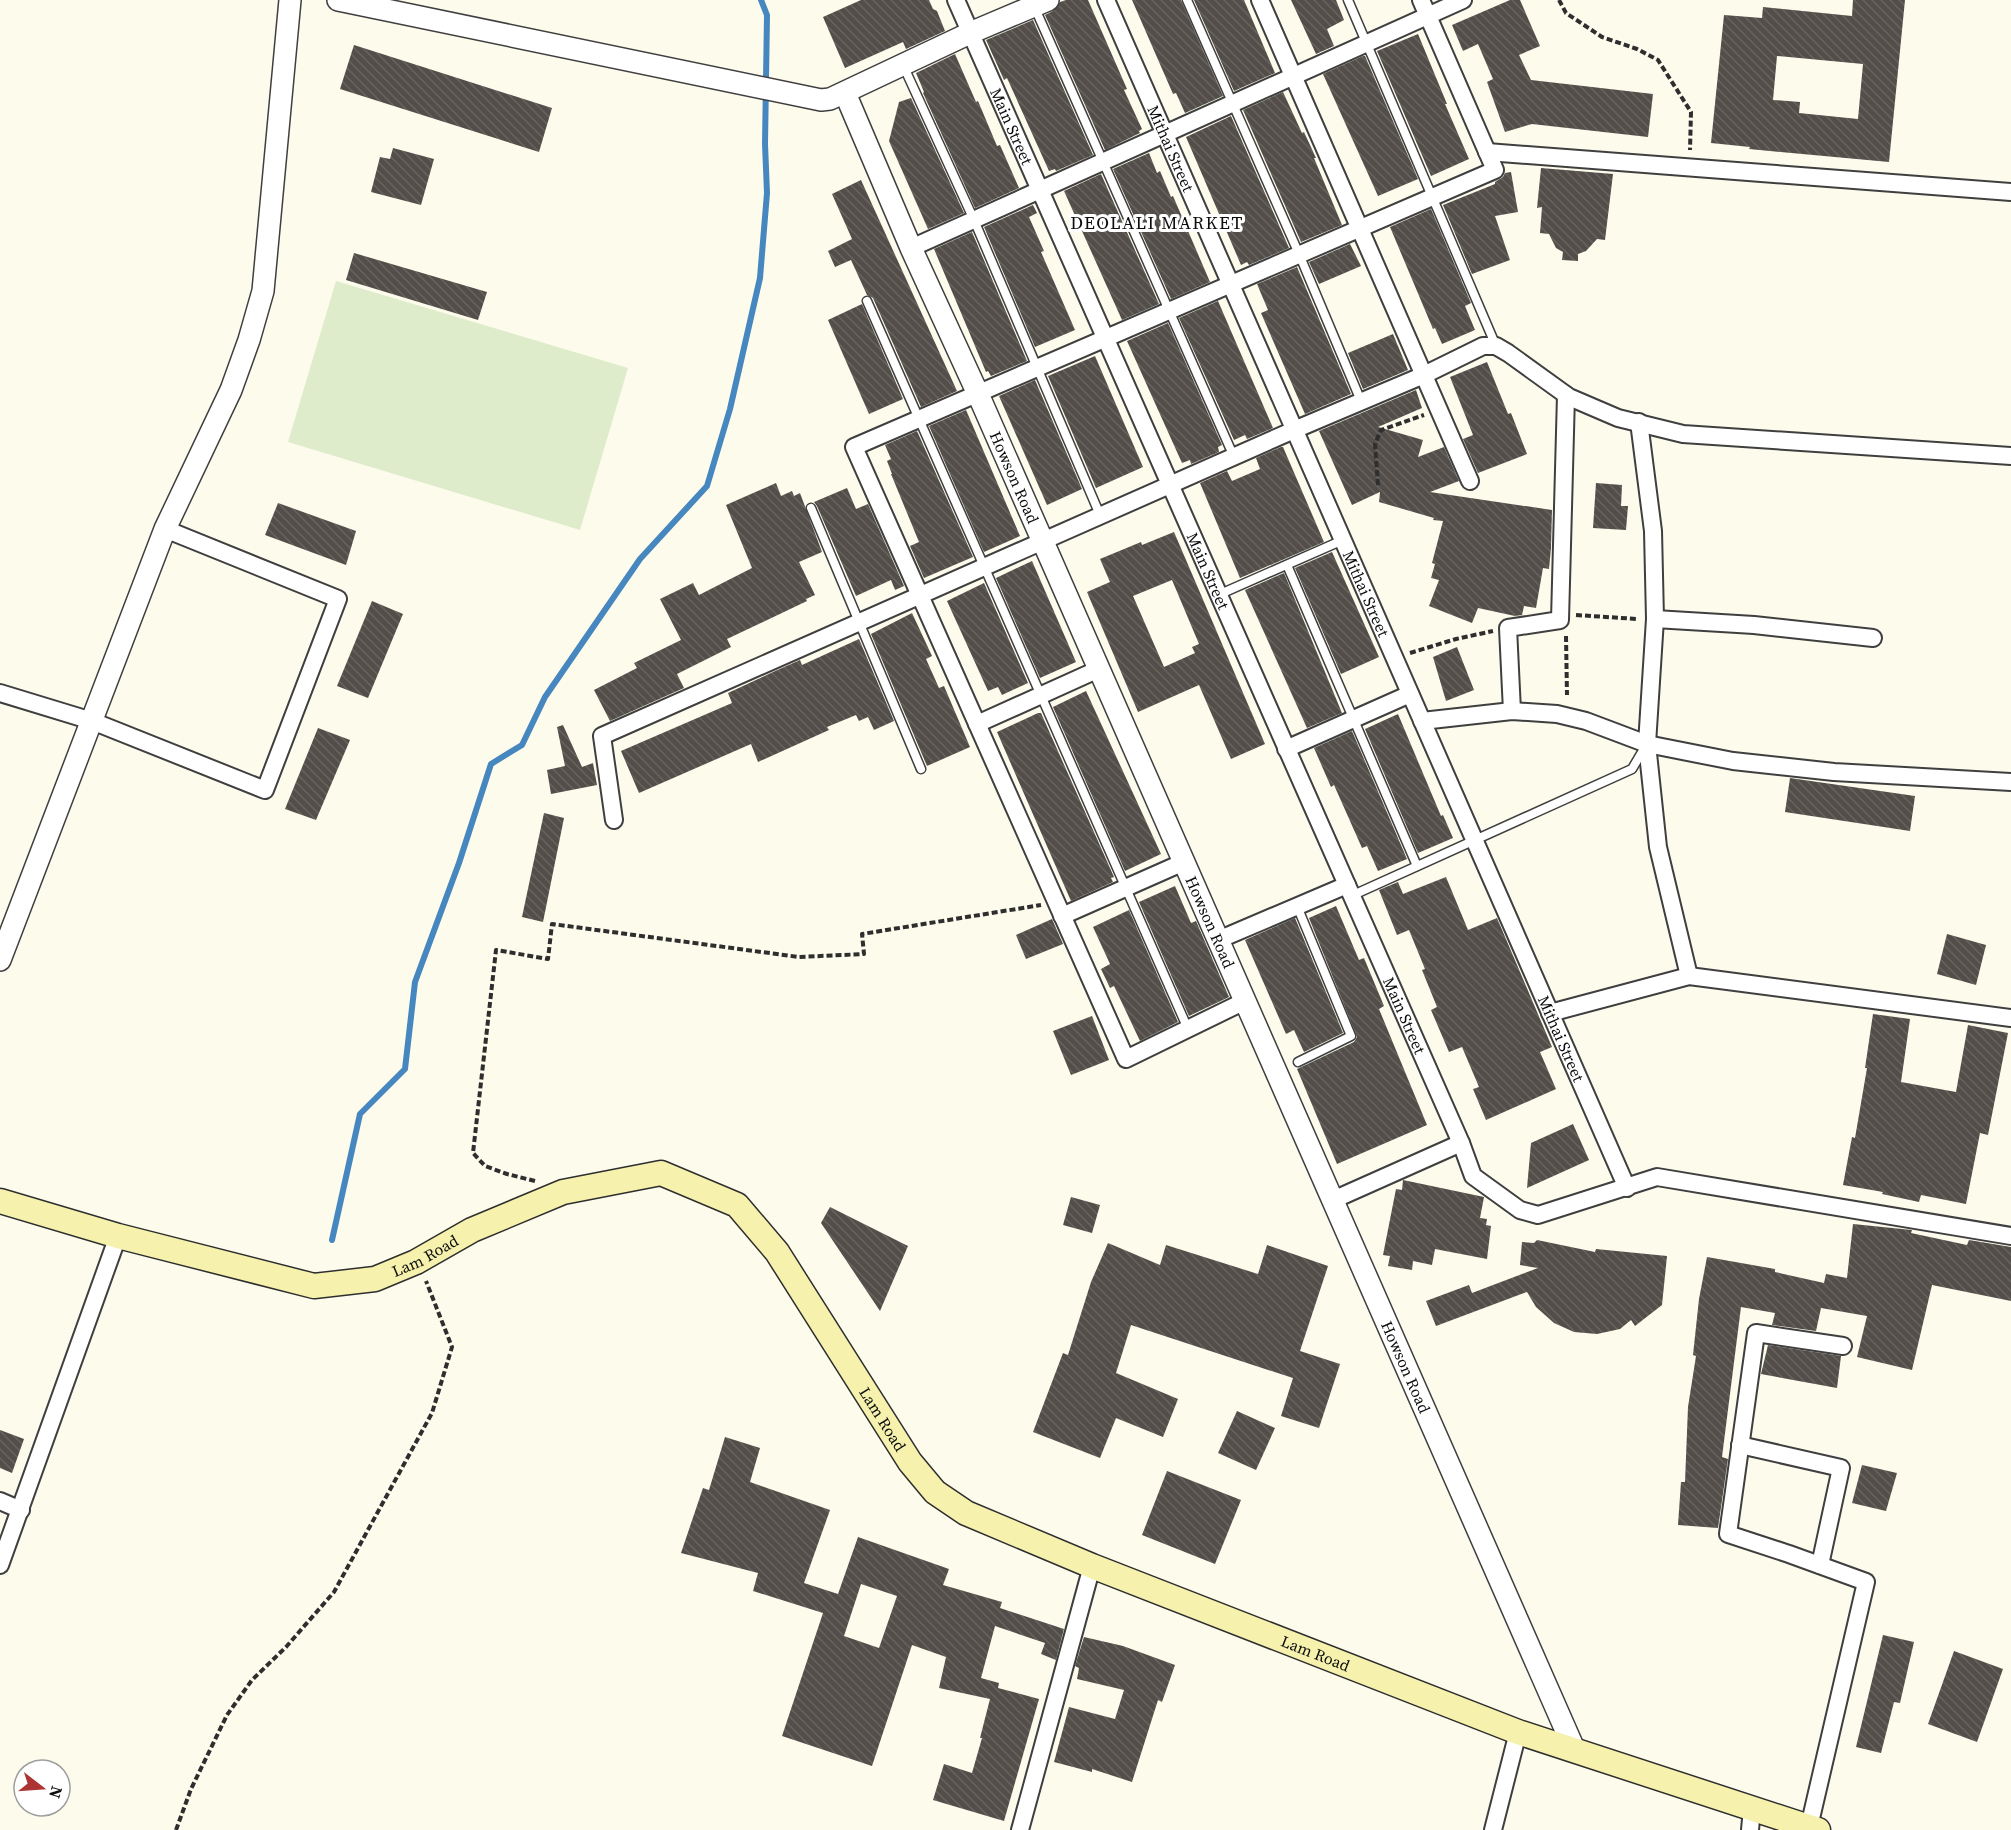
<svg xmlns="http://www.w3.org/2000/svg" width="2011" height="1830" viewBox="0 0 2011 1830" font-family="'Source Serif 4',serif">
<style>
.pitch{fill:#deeccb}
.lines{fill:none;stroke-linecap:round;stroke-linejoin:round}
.stream{stroke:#4587be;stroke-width:6}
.building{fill:url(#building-back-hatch);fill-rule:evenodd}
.service-casing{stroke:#3f3f3f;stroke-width:11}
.minor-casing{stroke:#3f3f3f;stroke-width:20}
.tertiary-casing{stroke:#3f3f3f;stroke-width:24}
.secondary-casing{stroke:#2e2e2e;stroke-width:27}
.path{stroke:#2e2e2e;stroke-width:4;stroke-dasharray:6 3;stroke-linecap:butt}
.service{stroke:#fff;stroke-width:8}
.minor{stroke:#fff;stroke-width:16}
.tertiary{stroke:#fff;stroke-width:21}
.secondary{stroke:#f6f2ae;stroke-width:24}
.labels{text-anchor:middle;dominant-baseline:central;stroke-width:6;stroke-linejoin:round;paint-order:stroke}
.street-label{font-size:16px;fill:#0c0c0c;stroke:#fff}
.neighbourhood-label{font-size:18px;letter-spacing:1.5px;fill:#0c0c0c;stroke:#fff}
</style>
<defs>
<pattern id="building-back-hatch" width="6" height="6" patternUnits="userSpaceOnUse" patternTransform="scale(1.5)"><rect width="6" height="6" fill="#534e49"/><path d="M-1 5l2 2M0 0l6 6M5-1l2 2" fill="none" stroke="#67635f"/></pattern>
</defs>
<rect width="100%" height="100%" fill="#fdfbec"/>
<polygon class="pitch" points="336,281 628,368 580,530 288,442"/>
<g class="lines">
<polyline class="stream" points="332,1240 360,1114 405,1069 415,982 459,863 491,764 522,745 545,697 640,559 707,486 730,409 760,278 767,193 765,144 767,15 761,0"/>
</g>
<g class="building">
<polygon points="861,0 929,0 933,9 937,11 945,31 906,49 903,42 845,68 823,17"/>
<polygon points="1066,0 1088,0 1127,89 1124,90 1142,129 1139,131 1140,133 1105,150 1045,15 1053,11 1060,2"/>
<polygon points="1132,0 1181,0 1223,96 1185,113 1176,93 1173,94"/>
<polygon points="1194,0 1244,0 1275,73 1234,91"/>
<polygon points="1291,0 1336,0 1344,20 1327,29 1334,46 1316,54"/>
<polygon points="1510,0 1520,0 1540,46 1519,55 1531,80 1653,94 1648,137 1532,124 1505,132 1487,82 1493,79 1478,44 1463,51 1452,25"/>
<path d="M1853,0H1905L1889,162L1749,149L1750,147L1711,143L1724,15L1762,18L1763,7L1852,16ZM1777,56L1863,64L1858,119L1799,113L1800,102L1773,100Z"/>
<polygon points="1033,20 1093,155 1056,171 1055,169 1049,171 1007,78 1004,80 986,40"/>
<polygon points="1418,34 1447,104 1445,104 1469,159 1431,176 1377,51"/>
<polygon points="354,45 552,108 539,152 340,89"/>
<polygon points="955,54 976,102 978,101 997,146 1000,145 1019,188 975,208 923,93 924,92 916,73"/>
<polygon points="1363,56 1365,56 1418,179 1378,196 1323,74"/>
<polygon points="1283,92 1302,133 1304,132 1316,158 1314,158 1342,225 1301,242 1243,110"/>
<polygon points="911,98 964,213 928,229 889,141 899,102"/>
<polygon points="1231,116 1289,248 1249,265 1247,262 1241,265 1186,137"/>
<polygon points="393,148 434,159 421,205 371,192 380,157 390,159"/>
<polygon points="1149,153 1157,173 1160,171 1171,197 1173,196 1210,282 1171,299 1113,169"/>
<polygon points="1541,168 1613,174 1605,240 1597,239 1586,251 1578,254 1578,261 1562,260 1563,252 1556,248 1549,234 1540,233 1542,207 1537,208"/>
<polygon points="1511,172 1518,212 1495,216 1510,260 1472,274 1443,205 1495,184 1495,182 1503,177 1505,173"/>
<polygon points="1101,174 1159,304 1122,320 1064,191"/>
<polygon points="861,180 957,391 921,407 873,298 867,295 851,260 835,267 828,251 852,239 832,194"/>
<polygon points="1033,205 1037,213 1029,217 1044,251 1041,252 1075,330 1035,347 984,227"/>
<polygon points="1431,209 1471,303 1465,306 1475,330 1442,344 1435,328 1433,329 1390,227"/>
<polygon points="972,232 1027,361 991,376 988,371 986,372 934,249"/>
<polygon points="1350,244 1361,266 1319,284 1309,262"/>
<polygon points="354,253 487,292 478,320 346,280"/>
<polygon points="1297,267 1351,394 1305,414 1261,313 1268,310 1257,284"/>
<polygon points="1218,301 1273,428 1247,439 1245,435 1234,440 1179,318"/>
<polygon points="862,304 903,399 869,414 828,320"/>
<polygon points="1168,323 1222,445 1218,447 1219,452 1191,464 1190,460 1182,463 1127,341"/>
<polygon points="1393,334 1408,370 1363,389 1348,353"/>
<polygon points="1095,356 1143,467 1096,488 1048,376"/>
<polygon points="1487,362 1508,414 1511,413 1527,454 1478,473 1463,439 1473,435 1450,377"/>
<polygon points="1035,380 1082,489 1047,505 999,396"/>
<polygon points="1416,390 1422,408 1378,427 1423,440 1418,457 1444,447 1459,481 1430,492 1552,510 1551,548 1549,569 1543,568 1536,608 1524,606 1522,615 1515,616 1478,608 1472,623 1429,606 1439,580 1431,578 1435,564 1432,563 1443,521 1433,520 1434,518 1379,502 1380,492 1352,505 1319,431"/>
<polygon points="966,410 1020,536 984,552 929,426"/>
<polygon points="917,431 973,557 924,578 910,546 919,542 891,474 892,474 887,461 891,459 885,445"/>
<polygon points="1281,447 1283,447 1324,542 1240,578 1200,483 1227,471 1232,481 1260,469 1256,458"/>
<polygon points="776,483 781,496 792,491 794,496 800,493 822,552 799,562 815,595 806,599 807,601 727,639 731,647 677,674 684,688 610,721 594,690 637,668 634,663 681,640 660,599 693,583 699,595 752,568 726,505"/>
<polygon points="1596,483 1622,485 1621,506 1628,506 1626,530 1593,528"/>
<polygon points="847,488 856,509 868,504 904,586 895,590 891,580 856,596 817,506 814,502"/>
<polygon points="278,503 356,531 346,565 265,535"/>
<path d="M1174,532L1265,744L1231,759L1199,685L1138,712L1087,592L1110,582L1100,559L1141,542L1142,545ZM1172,580L1199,644L1192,647L1195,653L1164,667L1133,596Z"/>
<polygon points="1332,552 1379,657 1341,674 1295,568"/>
<polygon points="1032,561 1076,662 1040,678 996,578"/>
<polygon points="1284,573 1342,713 1307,728 1245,590"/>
<polygon points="984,583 1028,683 1002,695 998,687 988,691 947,601"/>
<polygon points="372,601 403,614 368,698 337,686"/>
<polygon points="912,613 932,656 926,659 939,688 944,686 970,747 927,766 871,634"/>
<polygon points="859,639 894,721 874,730 868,717 859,721 856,715 827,727 829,730 758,762 751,744 639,793 621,751 732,703 728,693 773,672 800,660 802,665"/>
<polygon points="1457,647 1474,690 1446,701 1433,657"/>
<polygon points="1086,691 1161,854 1125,871 1053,707"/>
<polygon points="1038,713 1041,713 1114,877 1111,878 1113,882 1071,901 997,732"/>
<polygon points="1398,714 1441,816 1443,815 1453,838 1418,853 1365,729"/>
<polygon points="563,725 582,767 593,763 597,785 551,794 547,770 565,766 557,727"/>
<polygon points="318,728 350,740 316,820 285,809"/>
<polygon points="1352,731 1407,859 1378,871 1367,846 1362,848 1334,785 1331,787 1314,748"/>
<polygon points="1790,778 1915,796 1910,831 1785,812"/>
<polygon points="544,813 564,818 543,922 522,917"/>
<polygon points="1446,877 1468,930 1497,918 1552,1047 1540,1052 1556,1089 1486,1120 1473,1089 1479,1087 1462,1047 1449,1052 1431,1010 1437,1007 1422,970 1425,969 1409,930 1397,935 1379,890 1398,882 1403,894"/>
<polygon points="1175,886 1191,923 1196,921 1229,997 1189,1016 1139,902"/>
<polygon points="1336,906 1359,960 1364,958 1384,1006 1379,1009 1427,1125 1337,1164 1297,1069 1354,1042 1357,1037 1309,918"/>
<polygon points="1129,910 1178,1022 1140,1041 1114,986 1110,988 1101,969 1110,964 1093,927"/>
<polygon points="1295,918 1343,1033 1304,1052 1294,1030 1286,1034 1245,940"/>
<polygon points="1052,919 1063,944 1026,959 1016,935"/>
<polygon points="1947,934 1986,945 1976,985 1937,974"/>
<polygon points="1873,1014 1910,1019 1901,1082 1956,1092 1968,1025 2008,1033 1988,1135 1980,1133 1966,1204 1921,1195 1919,1202 1882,1194 1883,1192 1843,1185 1852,1137 1855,1138 1867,1068 1865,1068"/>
<polygon points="1092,1016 1109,1060 1071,1075 1053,1031"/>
<polygon points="1573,1124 1589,1160 1527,1188 1531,1143"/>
<polygon points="1403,1180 1484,1197 1480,1218 1487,1219 1486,1225 1491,1226 1487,1259 1435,1249 1432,1265 1413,1261 1412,1270 1388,1266 1390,1256 1383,1255 1396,1189 1402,1190"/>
<polygon points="1071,1197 1100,1205 1092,1233 1063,1225"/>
<polygon points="830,1207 908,1246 880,1311 821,1223"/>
<polygon points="1853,1224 1912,1230 1911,1233 1967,1245 1969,1240 2011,1247 2011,1301 1932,1285 1912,1370 1857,1357 1867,1316 1821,1308 1816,1331 1772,1325 1775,1313 1741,1307 1722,1457 1728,1459 1718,1528 1678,1525 1681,1482 1685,1482 1688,1407 1696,1356 1693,1355 1699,1299 1707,1257 1775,1269 1775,1272 1824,1283 1826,1274 1847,1278"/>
<polygon points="1537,1240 1595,1252 1596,1249 1667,1256 1662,1305 1635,1326 1631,1320 1620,1329 1597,1334 1574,1332 1554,1323 1536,1307 1527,1292 1436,1326 1426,1301 1469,1285 1472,1293 1538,1268 1520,1265 1522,1242 1534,1243"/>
<polygon points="1108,1243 1160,1265 1166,1245 1258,1274 1267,1245 1328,1266 1300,1351 1340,1364 1319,1428 1281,1416 1293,1378 1131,1325 1116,1373 1178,1399 1163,1437 1116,1418 1100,1458 1033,1432 1063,1353 1068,1355 1091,1282"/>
<polygon points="1768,1345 1841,1356 1837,1388 1761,1374"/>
<polygon points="1237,1411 1275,1428 1256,1470 1218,1453"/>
<polygon points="0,1430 24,1439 12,1473 0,1468"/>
<path d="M725,1437L760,1448L750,1482L830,1510L804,1583L838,1594L858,1537L949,1569L943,1585L1002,1602L1000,1608L1064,1629L1056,1660L1041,1654L1045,1643L995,1626L981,1678L999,1683L998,1688L1039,1699L1004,1821L933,1800L944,1764L972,1773L982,1738H980L990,1699L939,1688L946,1657L912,1645L872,1766L782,1736L823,1613L753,1591L758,1573L681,1553L703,1488L709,1490ZM861,1584L897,1596L879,1648L844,1636Z"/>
<polygon points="1862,1465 1897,1473 1886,1511 1852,1503"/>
<polygon points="1167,1471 1241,1500 1215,1564 1142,1535"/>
<polygon points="1883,1635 1914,1642 1900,1703 1894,1702 1881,1753 1856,1747"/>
<polygon points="1084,1637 1123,1646 1175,1665 1162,1702 1158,1700 1132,1782 1092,1769 1092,1772 1054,1762 1069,1707 1115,1719 1124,1690 1077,1679 1079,1668 1075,1666"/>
<polygon points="1954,1651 2003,1669 1977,1742 1928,1724"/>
</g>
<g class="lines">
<g class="service-casing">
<g id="service">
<polyline points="1187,0 1299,254 1361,401"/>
<polyline points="1348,0 1496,346"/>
<polyline points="1034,6 1234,457"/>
<polyline points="903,65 974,220 1100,515"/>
<polyline points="867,301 1188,1029"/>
<polyline points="811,508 921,769"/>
<polyline points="1287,565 1417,866"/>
<polyline points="1218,595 1343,540"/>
<polyline points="1351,896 1632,769 1645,747"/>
<polyline points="1297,906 1351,1036 1298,1062"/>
</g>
</g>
<g class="minor-casing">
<g id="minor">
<path id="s1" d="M956,0L1461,1143L1473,1176L1520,1210L1538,1215L1657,1177L2011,1236"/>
<path id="s2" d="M1106,0L1627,1188"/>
<polyline points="1260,0 1470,481"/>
<polyline points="1487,152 2011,192"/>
<polyline points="911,248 1463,0"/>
<polyline points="1639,422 1653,531 1655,619 1647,744 1658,847 1689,976"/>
<polyline points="1655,619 1754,625 1873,638"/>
<polyline points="0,693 92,721 265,790 338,599 165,529"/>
<polyline points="1512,711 1508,628 1560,620 1566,395"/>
<polyline points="1422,721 1512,711 1557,714 1586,721 1647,744 1733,761 1834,772 2011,782"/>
<polyline points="977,724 1099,669"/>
<polyline points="1286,749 1410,694"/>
<polyline points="614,820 602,736 1294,430 1424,375 1483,346 1496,346 1508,353 1569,397 1618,418 1683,434 2011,456"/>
<polyline points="1062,916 1184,862"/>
<polyline points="1218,940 1347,885"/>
<polyline points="1245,1001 1126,1059 854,447 1495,170 1421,0"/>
<polyline points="1550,1013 1689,976 2011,1018"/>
<polyline points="1333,1200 1461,1143"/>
<polyline points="1740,1445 1841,1468 1820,1565"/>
<polyline points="0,1501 21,1510"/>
<polyline points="0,1565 118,1236"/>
<polyline points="1809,1827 1866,1582 1789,1554 1728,1534 1756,1333 1843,1346"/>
<polyline points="1020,1830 1092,1566"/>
<polyline points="1493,1830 1518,1732"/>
<polyline points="1750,1830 1752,1808"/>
</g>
</g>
<g class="tertiary-casing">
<g id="tertiary">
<polyline points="338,0 821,100 830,99 970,33 1048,0"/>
<path id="s3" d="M845,93L911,248L978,394L1575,1751"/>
<polyline points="0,960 165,529 231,390 249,340 263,291 290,0"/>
</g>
</g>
<g class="secondary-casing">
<g id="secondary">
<path id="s4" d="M0,1201L118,1236L314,1286L375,1279L416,1262L472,1230L563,1192L661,1173L737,1205L777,1252L910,1462L935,1492L966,1513L1092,1566L1518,1732L1818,1830"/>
</g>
</g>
<g class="path">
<polyline points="1559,0 1566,13 1602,37 1637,49 1658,60 1691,112 1690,150"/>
<polyline points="1378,485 1375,444 1381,430 1424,415"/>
<polyline points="1576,615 1637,619"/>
<polyline points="1566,636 1567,695"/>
<polyline points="1410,653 1456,639 1493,631"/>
<polyline points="535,1181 507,1174 485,1166 473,1153 496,950 548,959 552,924 799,957 864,954 862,934 1041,905"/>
<polyline points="176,1830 191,1789 227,1715 252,1680 286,1647 334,1592 432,1413 452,1347 426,1281"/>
</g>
<use href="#service" class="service"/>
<use href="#minor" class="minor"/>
<use href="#tertiary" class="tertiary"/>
<use href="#secondary" class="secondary"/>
</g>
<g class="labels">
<g class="street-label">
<text stroke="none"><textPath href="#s1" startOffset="138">Main Street</textPath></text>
<text stroke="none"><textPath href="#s2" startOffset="162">Mithai Street</textPath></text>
<text stroke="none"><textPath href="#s3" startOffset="420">Howson Road</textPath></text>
<text stroke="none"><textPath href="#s1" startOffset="624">Main Street</textPath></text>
<text stroke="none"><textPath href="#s2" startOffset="648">Mithai Street</textPath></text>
<text stroke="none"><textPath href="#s3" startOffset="906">Howson Road</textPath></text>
<text stroke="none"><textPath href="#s1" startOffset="1110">Main Street</textPath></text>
<text stroke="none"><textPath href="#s2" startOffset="1134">Mithai Street</textPath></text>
<text stroke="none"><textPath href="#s4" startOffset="442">Lam Road</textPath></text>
<text stroke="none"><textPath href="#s3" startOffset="1392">Howson Road</textPath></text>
<text stroke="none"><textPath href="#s4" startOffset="1036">Lam Road</textPath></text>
<text stroke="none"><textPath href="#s4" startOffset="1540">Lam Road</textPath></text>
</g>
<g class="neighbourhood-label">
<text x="1157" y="222">DEOLALI MARKET</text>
</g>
</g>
<g transform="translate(42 1788) rotate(107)"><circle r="28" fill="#ffffff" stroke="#9e9e9e" stroke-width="1.5"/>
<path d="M0-4.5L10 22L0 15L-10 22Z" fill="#ac3433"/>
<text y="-9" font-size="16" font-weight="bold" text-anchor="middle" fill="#0c0c0c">N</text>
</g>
</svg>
